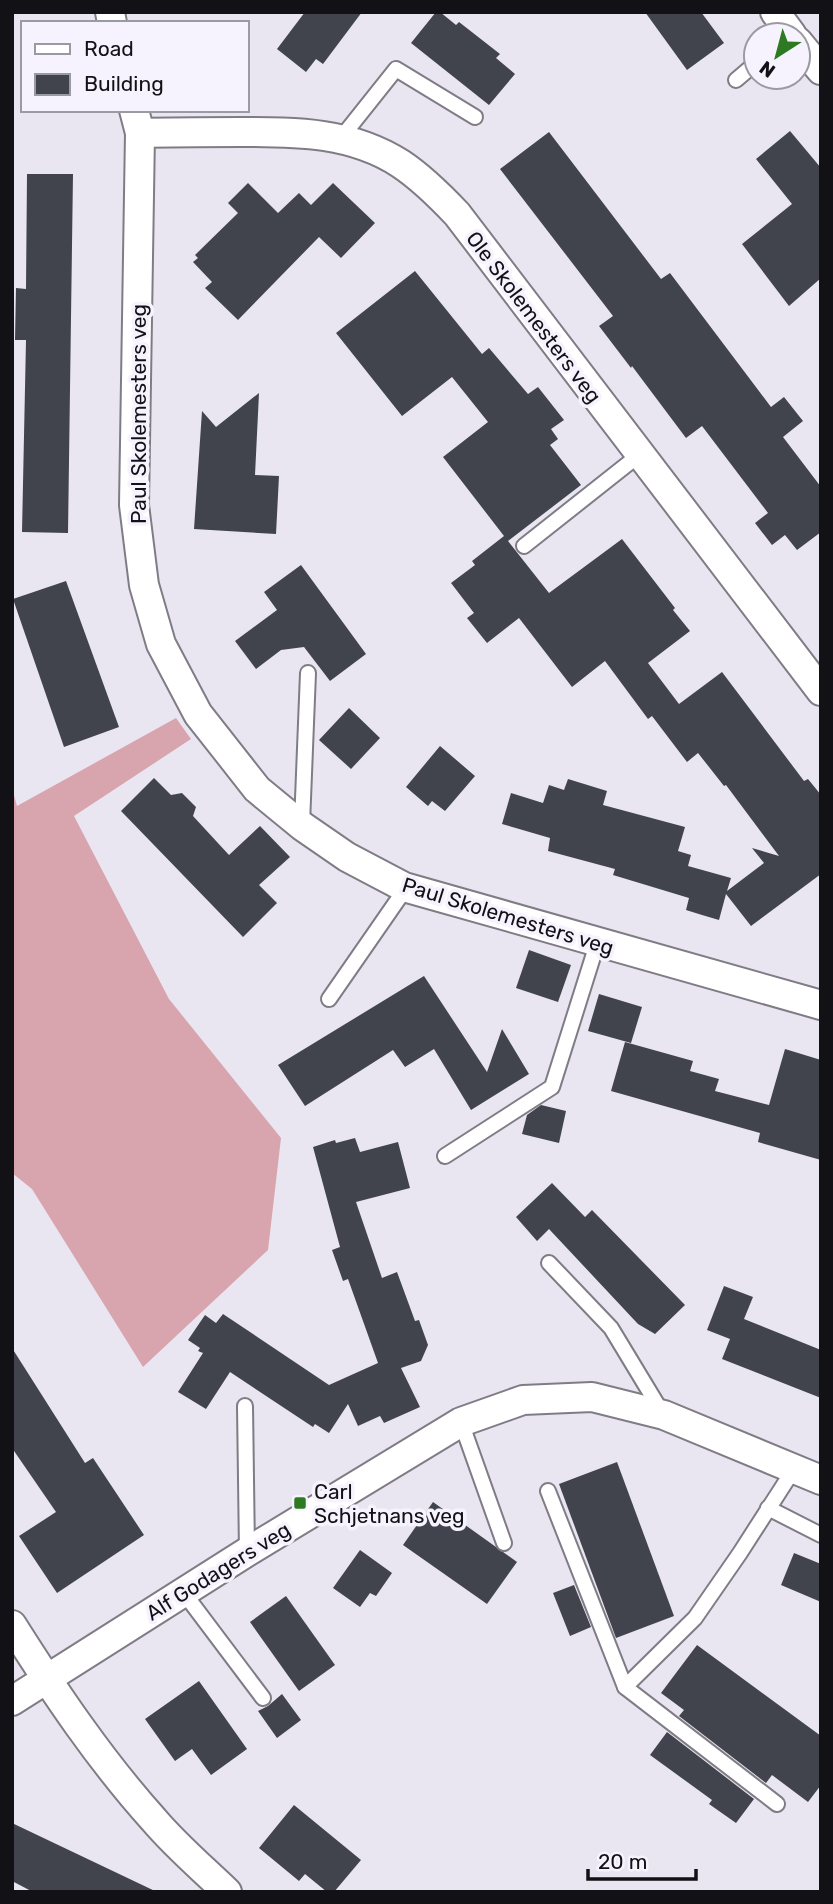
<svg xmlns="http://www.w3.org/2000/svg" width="833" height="1904" viewBox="0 0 833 1904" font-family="Rubik,sans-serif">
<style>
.forest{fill:#d8a5af}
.building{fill:#41444d}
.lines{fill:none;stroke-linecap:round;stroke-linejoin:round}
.lane-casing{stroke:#807c86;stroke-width:18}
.street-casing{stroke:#807c86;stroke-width:32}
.lane{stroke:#fff;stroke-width:14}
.street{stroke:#fff;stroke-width:28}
.poi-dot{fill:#2d7a22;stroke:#f7f3fe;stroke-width:2.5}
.labels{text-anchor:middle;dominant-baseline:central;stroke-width:7;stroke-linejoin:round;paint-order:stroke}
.street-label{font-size:21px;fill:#121115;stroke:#f7f3fe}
.poi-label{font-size:21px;fill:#121115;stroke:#f7f3fe;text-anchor:start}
</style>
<rect width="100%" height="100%" fill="#e9e6f1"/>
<polygon class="forest" points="176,718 191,739 74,816 169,999 281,1138 268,1250 143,1367 32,1189 12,1173 12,788 17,806"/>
<g class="building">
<polygon points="305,12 362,12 323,64 316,59 306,72 277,49"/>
<polygon points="436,12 440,12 456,25 459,22 500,54 496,58 515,74 489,105 411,43"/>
<polygon points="645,12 701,12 724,43 687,70"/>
<polygon points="790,131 821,168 821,278 789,306 742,244 792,204 756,159"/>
<polygon points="549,132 661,279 670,273 771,407 784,397 803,421 783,437 821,487 821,532 797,550 785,535 772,545 755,523 768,513 702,426 686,438 632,366 631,368 599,326 613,316 500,169"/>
<polygon points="27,174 73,174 68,533 22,532 26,340 15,340 16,288 26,289"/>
<polygon points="248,183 278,213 299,193 311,205 333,183 375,223 341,258 319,237 238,320 205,288 212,282 193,262 198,258 195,255 238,213 228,203"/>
<polygon points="415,271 482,354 489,348 528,394 538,387 564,420 551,429 558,439 550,445 581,485 508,541 549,593 622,539 675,608 673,610 690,631 648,663 679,704 722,672 804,781 808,779 821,795 821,874 751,926 726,894 719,920 702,915 686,910 689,898 613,875 615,869 548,851 550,838 502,824 511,793 543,803 549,785 564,790 568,779 607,791 603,805 685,827 678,851 691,855 688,866 731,878 727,891 764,863 752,848 779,856 726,785 724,786 698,753 687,762 652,716 648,719 605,661 572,687 519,618 487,643 467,618 474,613 451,583 475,565 472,561 504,536 443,457 488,422 452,377 402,416 336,333"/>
<polygon points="259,393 255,475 279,476 276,534 194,529 202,411 216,427"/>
<polygon points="301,565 366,654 330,681 304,647 281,650 256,669 235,641 277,610 264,592"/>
<polygon points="66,581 119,727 64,747 13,599"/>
<polygon points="349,708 380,738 351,769 319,740"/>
<polygon points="440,746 475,776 445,811 432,801 428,806 406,787"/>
<polygon points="154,778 171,795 182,793 196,807 193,816 229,855 260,826 290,857 259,885 277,903 243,937 121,811"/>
<polygon points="529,950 571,965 558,1002 516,988"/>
<polygon points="424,976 487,1072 502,1029 529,1074 471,1110 434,1049 405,1067 393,1050 305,1106 278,1065"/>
<polygon points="599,994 642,1007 631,1043 588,1031"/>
<polygon points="625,1042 693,1061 690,1071 719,1079 715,1091 769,1105 785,1049 821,1060 821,1160 758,1142 760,1133 611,1091"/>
<polygon points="541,1105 566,1111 559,1143 522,1134 527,1115"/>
<polygon points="355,1138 360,1152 398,1142 410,1188 356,1202 382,1278 397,1272 415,1321 419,1320 428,1345 421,1361 401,1368 420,1407 384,1423 380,1416 358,1426 348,1404 329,1433 315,1424 313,1427 230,1372 206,1409 178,1392 203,1353 198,1351 200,1348 188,1340 205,1315 216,1323 223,1314 329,1385 378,1363 348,1279 343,1281 332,1250 340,1247 313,1147 335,1140 336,1143"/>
<polygon points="552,1183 585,1217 592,1210 685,1305 655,1334 638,1324 549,1229 537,1241 516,1217"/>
<polygon points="724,1286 753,1297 744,1319 821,1350 821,1398 722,1359 730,1339 707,1330"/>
<polygon points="12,1348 85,1463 93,1458 144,1535 57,1593 19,1536 56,1512 12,1448"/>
<polygon points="617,1462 674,1616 616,1638 559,1484"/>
<polygon points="433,1502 517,1562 487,1604 403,1545"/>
<polygon points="360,1550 392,1573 376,1596 370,1593 360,1607 333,1588"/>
<polygon points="794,1553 821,1564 821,1602 781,1585"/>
<polygon points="574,1585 591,1627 570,1636 553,1593"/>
<polygon points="286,1596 335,1665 299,1691 250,1622"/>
<polygon points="697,1645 821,1736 821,1785 808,1802 772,1775 766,1783 679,1716 684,1710 661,1693"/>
<polygon points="199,1681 247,1749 211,1775 192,1749 175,1761 145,1719"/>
<polygon points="282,1694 301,1720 277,1738 258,1711 268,1706"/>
<polygon points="667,1732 754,1799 736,1823 709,1804 712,1800 650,1755"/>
<polygon points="294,1805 361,1860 334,1892 327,1892 305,1874 299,1881 259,1848"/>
<polygon points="12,1823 157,1892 33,1892 12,1881"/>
</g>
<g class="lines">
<g class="lane-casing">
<g id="lane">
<polyline points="736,80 756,63"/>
<polyline points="341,138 396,69 475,117"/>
<polyline points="524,546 639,455"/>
<polyline points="302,824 308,673"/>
<polyline points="329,999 399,898 404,887"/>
<polyline points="445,1156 552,1087 597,944"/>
<polyline points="549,1263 611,1328 663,1414"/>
<polyline points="245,1406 247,1552"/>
<polyline points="461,1422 504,1543"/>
<polyline points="548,1491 625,1687 695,1618 740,1553 794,1469"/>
<polyline points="768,1508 821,1535"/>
<polyline points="184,1593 263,1698"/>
<polyline points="625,1687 777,1804"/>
</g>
</g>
<g class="street-casing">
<g id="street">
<polyline points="110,12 112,23"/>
<polyline points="775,12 792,35"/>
<polyline points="798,42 821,70"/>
<polyline points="134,110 140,133 134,505 144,585 161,644 198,714 257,789 302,826 347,857 404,887 821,1005"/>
<path d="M140,133C174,132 208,132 241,132C297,132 352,132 401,164C422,178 439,195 457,214L821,691"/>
<path d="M12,1625C55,1693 100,1760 154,1820C176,1846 202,1868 227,1892"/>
<polyline points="12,1701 247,1552 461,1422 523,1400 592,1397 664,1415 821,1480"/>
</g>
</g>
<use href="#lane" class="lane"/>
<use href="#street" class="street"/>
</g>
<rect class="poi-dot" x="293" y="1496" width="14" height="14" rx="3.5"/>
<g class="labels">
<g class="street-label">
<text transform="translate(534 317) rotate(53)">Ole Skolemesters veg</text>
<text transform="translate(138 414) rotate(-90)">Paul Skolemesters veg</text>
<text transform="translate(508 916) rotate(17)">Paul Skolemesters veg</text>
<text transform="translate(218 1571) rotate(-32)">Alf Godagers veg</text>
</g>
<g class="poi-label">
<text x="314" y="1491">Carl<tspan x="314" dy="24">Schjetnans veg</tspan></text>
</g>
</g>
<rect width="833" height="1904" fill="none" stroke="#121115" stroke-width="28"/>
<rect x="21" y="21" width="228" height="91" fill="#f7f3fe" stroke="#9b99a1" stroke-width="2"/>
<rect x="35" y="44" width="35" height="10" fill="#ffffff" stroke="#9b99a1" stroke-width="2"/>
<text x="84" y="56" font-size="21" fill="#121115">Road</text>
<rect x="35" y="74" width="35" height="21" fill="#41444d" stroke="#9b99a1" stroke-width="2"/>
<text x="84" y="91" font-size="21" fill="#121115">Building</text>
<g transform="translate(777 56) rotate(216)"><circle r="33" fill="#f7f3fe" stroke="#9b99a1" stroke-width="2"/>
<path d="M0-5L12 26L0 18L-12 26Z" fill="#2d7a22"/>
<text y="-10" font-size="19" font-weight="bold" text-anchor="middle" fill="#121115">N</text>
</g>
<path d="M588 1869v10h108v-10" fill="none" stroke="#121115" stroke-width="3.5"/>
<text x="598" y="1869" font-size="21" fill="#121115" stroke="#f7f3fe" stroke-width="5" paint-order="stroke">20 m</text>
</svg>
